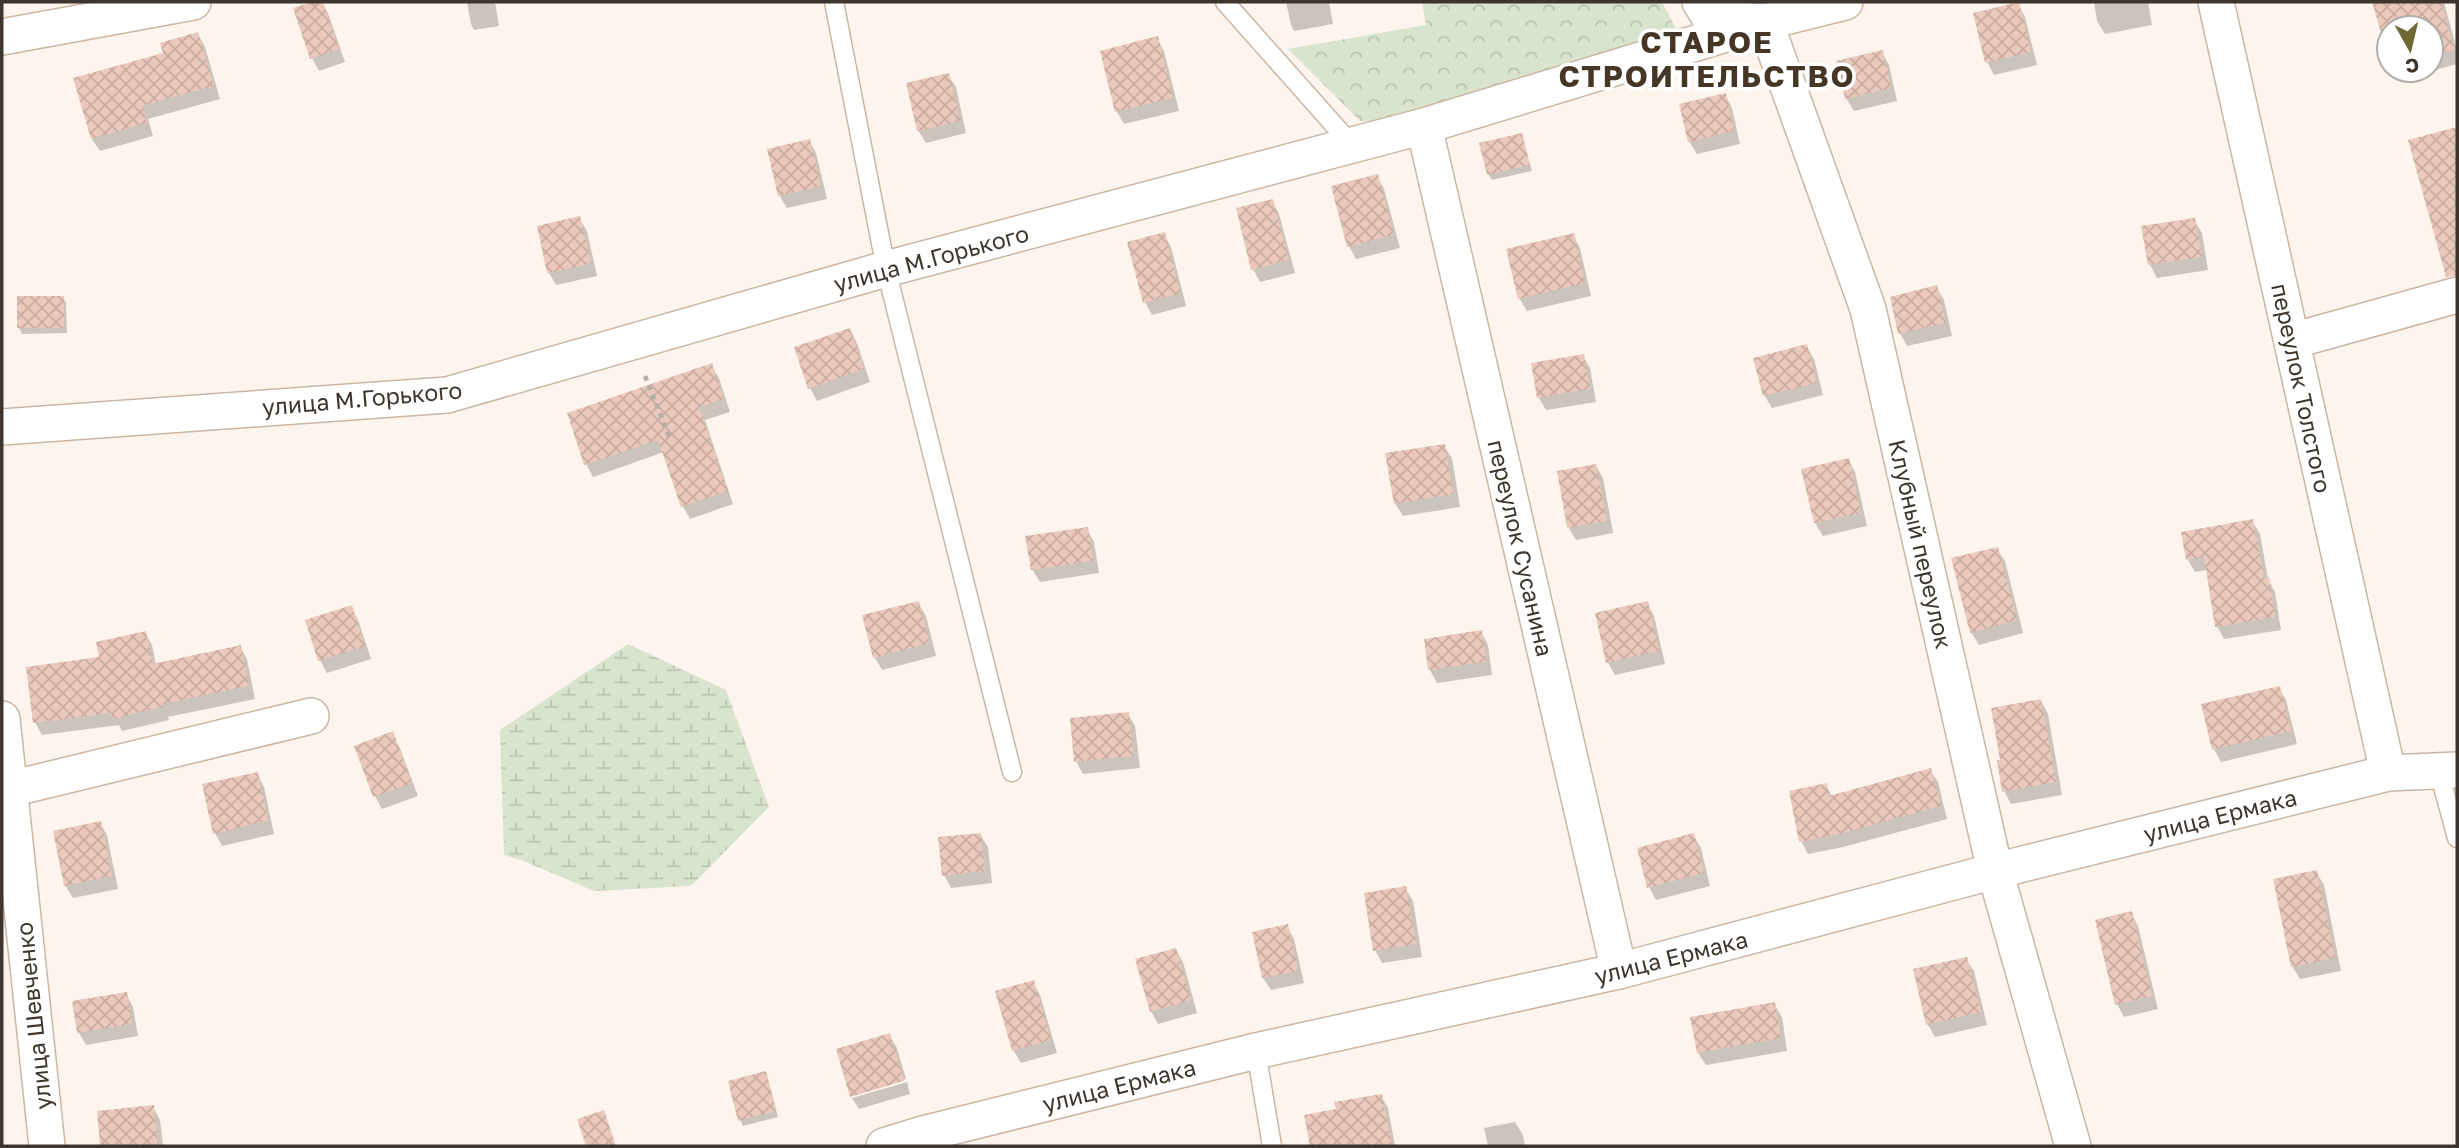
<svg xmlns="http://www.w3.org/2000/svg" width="2459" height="1148" viewBox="0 0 2459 1148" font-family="'Golos Text',sans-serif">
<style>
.forest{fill:url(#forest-crowns)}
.wetland{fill:url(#wetland-marsh)}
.shadow{fill:#0003}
.building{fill:url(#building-cross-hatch)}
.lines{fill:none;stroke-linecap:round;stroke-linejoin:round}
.lane-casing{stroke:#cbb6a3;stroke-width:21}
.street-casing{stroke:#cbb6a3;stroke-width:38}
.path{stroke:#b7afa7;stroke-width:4.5;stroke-dasharray:5 5;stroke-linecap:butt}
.lane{stroke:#fff;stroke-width:18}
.street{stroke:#fff;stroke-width:35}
.labels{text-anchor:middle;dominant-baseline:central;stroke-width:7;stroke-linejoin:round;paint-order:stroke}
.street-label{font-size:23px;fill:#3e362e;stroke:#fff}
.district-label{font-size:30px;font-weight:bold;letter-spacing:2px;fill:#463626;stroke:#fff}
</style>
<defs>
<pattern id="forest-crowns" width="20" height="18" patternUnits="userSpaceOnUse" patternTransform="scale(1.75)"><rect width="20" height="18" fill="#d8e4cd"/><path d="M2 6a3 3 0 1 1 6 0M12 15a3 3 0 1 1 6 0" fill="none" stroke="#bac4b0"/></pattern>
<pattern id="wetland-marsh" width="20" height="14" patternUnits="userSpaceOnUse" patternTransform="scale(1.75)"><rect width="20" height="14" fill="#d8e4cd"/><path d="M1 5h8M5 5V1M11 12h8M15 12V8" fill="none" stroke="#bac4b0"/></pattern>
<pattern id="building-cross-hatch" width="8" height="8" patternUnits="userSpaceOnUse" patternTransform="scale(1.75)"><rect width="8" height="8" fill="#eac8bb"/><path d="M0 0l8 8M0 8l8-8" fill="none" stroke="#caaca1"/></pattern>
</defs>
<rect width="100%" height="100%" fill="#fdf5ed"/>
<polygon class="forest" points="1422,2 1662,2 1680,36 1413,121 1360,121 1288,49 1426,25"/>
<polygon class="wetland" points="628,644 726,690 769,807 691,886 594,891 521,860 504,855 500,730"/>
<g class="shadow">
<polygon points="318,2 321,2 328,13 345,62 319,71 312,58 295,10"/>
<polygon points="467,2 495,2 499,26 474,30 471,24"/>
<polygon points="1286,2 1329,2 1333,24 1294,31 1291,25"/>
<polygon points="2094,2 2148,2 2152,25 2105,34 2097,21"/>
<polygon points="2374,2 2444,2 2457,51 2457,64 2400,80 2394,70 2431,70 2431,28 2389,28 2389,55"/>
<polygon points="2018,4 2025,17 2037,65 1994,75 1987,62"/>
<polygon points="198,34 205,47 220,99 148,119 153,136 100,151 92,139 165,55"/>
<polygon points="1157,38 1164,51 1179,111 1124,124 1117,112 1102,52"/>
<polygon points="1882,52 1889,65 1897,101 1854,111 1846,98"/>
<polygon points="948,75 956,87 966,133 926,143 918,130"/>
<polygon points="1725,95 1732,108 1740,144 1697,154 1689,141"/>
<polygon points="2457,129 2457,249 2445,253 2411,142"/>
<polygon points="1521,135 1532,171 1492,180 1488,174"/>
<polygon points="809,141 816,153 827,199 787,208 779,195"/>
<polygon points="1377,176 1384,189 1400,248 1356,259 1349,246"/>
<polygon points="1272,201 1279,214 1295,273 1260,282 1253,269"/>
<polygon points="579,218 587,231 597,276 556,285 549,273 539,227"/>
<polygon points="2194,220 2202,233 2208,270 2157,278 2150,265 2143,228"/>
<polygon points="1164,234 1171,247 1186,306 1152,315 1145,302"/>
<polygon points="1573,235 1580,248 1591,296 1527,311 1519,298"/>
<polygon points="1936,287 1944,300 1952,336 1907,346 1900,333"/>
<polygon points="63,297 66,303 67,333 22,334 19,328"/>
<polygon points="850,330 857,343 870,382 817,401 810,388"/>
<polygon points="1806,346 1814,359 1823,395 1772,408 1764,395"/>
<polygon points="1583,356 1590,368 1596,402 1546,410 1539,398"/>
<polygon points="711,365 719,378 730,412 705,420 733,504 690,519 683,506 664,452 593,477 586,464"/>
<polygon points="1444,446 1452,458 1460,507 1403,516 1395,503"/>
<polygon points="1848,459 1855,472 1867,526 1823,536 1815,523 1803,470"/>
<polygon points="1596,466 1603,478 1613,533 1576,540 1569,528"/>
<polygon points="2252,521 2260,534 2268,579 2275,592 2281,630 2224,639 2217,626 2208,570 2195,572 2188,560"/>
<polygon points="1087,529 1094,542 1099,573 1040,582 1032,569"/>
<polygon points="1997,549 2005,561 2023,633 1979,645 1971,632"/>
<polygon points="918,603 926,616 936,656 882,670 875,658 864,617"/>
<polygon points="1647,603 1654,616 1665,664 1615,675 1608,663 1597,615"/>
<polygon points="351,607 358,620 371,659 327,673 320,660 307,621"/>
<polygon points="1481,632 1488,645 1492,675 1437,683 1430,670 1426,640"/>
<polygon points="145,633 152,645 156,665 240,647 247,659 255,699 168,717 169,720 122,731 119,725 42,735 35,722 101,658"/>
<polygon points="2279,688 2286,700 2297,744 2221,762 2214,749"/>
<polygon points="2041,701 2048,714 2062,795 2011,804 2004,791"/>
<polygon points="1128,714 1135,726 1140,768 1083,774 1076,761"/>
<polygon points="392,734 399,746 418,796 382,809 375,796 357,747"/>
<polygon points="1930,770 1938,782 1947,819 1843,847 1808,854 1801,841 1826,785 1832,796"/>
<polygon points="257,774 264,787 274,834 222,846 215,833"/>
<polygon points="100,823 107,835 118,889 73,898 65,885"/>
<polygon points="980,834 988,847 992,883 951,888 944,875"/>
<polygon points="1693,835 1701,848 1710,886 1656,900 1649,887"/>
<polygon points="2316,872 2324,885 2341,971 2300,979 2292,966"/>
<polygon points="1405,888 1413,901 1422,957 1382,963 1375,950"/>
<polygon points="2131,913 2138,926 2158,1009 2124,1017 2117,1004"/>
<polygon points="1287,926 1294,939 1304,983 1271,990 1263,978"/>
<polygon points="1176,950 1183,962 1197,1013 1158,1024 1151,1011"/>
<polygon points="1966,959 1974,971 1987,1025 1935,1037 1928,1025 1915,971"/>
<polygon points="1033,982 1040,995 1057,1053 1021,1063 1014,1051 998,993"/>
<polygon points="126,994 133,1007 138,1036 86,1045 79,1033 74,1003"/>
<polygon points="1774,1004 1782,1017 1787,1051 1706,1065 1698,1053"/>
<polygon points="889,1035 897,1048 906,1079 852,1095 852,1097 838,1050"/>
<polygon points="768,1079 778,1117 743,1126 740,1120"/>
<polygon points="907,1082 910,1094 859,1109 852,1098"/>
<polygon points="1381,1096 1388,1108 1395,1146 1312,1146 1306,1116 1338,1110"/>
<polygon points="153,1107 160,1120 163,1146 102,1146 99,1112"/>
<polygon points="1515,1122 1523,1135 1525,1146 1488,1146 1484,1128"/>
</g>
<g class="building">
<polygon points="313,2 323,2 339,49 310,59 293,8"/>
<polygon points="2019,2 2031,52 1985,63 1973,13"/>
<polygon points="2372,2 2441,2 2455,50 2431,57 2431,28 2389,28 2389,61"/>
<polygon points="198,32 214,86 142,106 147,123 91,139 73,78 163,53 160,43"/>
<polygon points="1158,36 1173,98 1115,112 1100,51"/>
<polygon points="1883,50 1891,88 1845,99 1836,61"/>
<polygon points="949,73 960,121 917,131 906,83"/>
<polygon points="1726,93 1734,131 1688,142 1679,104"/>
<polygon points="2457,127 2457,275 2446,277 2408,140"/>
<polygon points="1522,133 1530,165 1487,175 1479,143"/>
<polygon points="810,139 821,186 778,196 767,149"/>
<polygon points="1378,174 1394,235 1347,247 1331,186"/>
<polygon points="1273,199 1289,260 1251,270 1236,208"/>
<polygon points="580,216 591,264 547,273 537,226"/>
<polygon points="2195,218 2202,257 2148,265 2141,226"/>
<polygon points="1165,232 1180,293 1143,303 1127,242"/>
<polygon points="1574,233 1585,283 1518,299 1506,249"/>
<polygon points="1937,285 1946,323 1898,334 1890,297"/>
<rect x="17" y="296" width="47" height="32"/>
<polygon points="850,328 864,369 808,389 794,347"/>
<polygon points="1807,344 1817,383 1763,396 1753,358"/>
<polygon points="1584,354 1590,389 1537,398 1531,363"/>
<polygon points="712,363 724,399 699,407 728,491 681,507 658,440 584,465 567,413"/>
<polygon points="1445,444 1453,494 1394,504 1385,453"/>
<polygon points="1849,458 1861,513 1814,523 1801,469"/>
<polygon points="1596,464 1607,521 1567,528 1557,471"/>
<polygon points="2253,519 2264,578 2269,577 2275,617 2215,627 2204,557 2186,560 2181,532"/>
<polygon points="1088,527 1093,561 1031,570 1025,536"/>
<polygon points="1998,547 2017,620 1970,633 1951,558"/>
<polygon points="919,601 930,643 873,658 862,615"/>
<polygon points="1648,601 1659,651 1606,663 1595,613"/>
<polygon points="352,605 365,646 318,661 305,620"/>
<polygon points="1482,630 1486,662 1428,670 1424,639"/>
<polygon points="146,631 153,664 241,645 249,686 162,704 163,707 113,719 112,713 33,723 26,667 99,657 96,642"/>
<polygon points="2280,686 2291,731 2212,750 2201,704"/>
<polygon points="2041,699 2056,782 2002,792 1997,760 2000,760 1991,708"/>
<polygon points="1129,712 1133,756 1074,762 1070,718"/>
<polygon points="393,731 412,783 373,797 354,746"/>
<polygon points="1931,768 1941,806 1835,835 1799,842 1789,791 1827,783 1829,796"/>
<polygon points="258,772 268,821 213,834 202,784"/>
<polygon points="101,821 112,876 64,886 53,831"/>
<polygon points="981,833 985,871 942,876 938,837"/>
<polygon points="1694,833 1704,873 1647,888 1637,848"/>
<polygon points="2317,870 2335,958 2291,967 2273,879"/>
<polygon points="1406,886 1416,944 1373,951 1364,893"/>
<polygon points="2132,911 2152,996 2115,1005 2095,920"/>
<polygon points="1288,924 1298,971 1262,978 1252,932"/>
<polygon points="1176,948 1191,1000 1150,1012 1135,959"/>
<polygon points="1967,957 1981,1012 1926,1025 1913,969"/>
<polygon points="1034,980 1051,1040 1012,1051 995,991"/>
<polygon points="127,992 132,1024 77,1033 72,1001"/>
<polygon points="1775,1002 1781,1038 1697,1053 1690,1017"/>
<polygon points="890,1033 904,1081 850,1097 836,1049"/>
<polygon points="766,1071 776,1111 738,1121 728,1081"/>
<polygon points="1382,1094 1392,1146 1310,1146 1304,1115 1336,1109 1334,1102"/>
<polygon points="154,1105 158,1146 100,1146 97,1111"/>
<polygon points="604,1110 616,1146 586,1146 577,1119"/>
</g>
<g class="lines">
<g class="lane-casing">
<g id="lane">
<polyline points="834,2 886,269 1012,772"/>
<polyline points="1225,2 1351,144"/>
<polyline points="2439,772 2457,838"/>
<polyline points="1256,1051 1272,1146"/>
</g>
</g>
<g class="street-casing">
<g id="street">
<polyline points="1700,2 1710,18 1765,22 1868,309 1995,871 2073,1146"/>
<polyline points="2216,2 2388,773"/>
<polyline points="2,37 193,2"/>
<polyline points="1424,126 1619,971"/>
<polyline points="2292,341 2457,295"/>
<polyline points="2,427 447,395 886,269 1424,126 1765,22 1845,2"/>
<polyline points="2,719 47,1146"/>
<polyline points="2,791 311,716"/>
<polyline points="884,1146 923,1134 1256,1051 1619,971 1995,871 2388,773 2457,770"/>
</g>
</g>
<polyline class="path" points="645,376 670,439"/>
<use href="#lane" class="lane"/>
<use href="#street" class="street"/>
</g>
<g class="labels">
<g class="street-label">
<text transform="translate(931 258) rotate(-15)">улица М.Горького</text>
<text transform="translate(2302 388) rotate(78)">переулок Толстого</text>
<text transform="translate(362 398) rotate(-5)">улица М.Горького</text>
<text transform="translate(1921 544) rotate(77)">Клубный переулок</text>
<text transform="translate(1521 548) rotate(77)">переулок Сусанина</text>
<text transform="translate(2220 815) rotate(-14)">улица Ермака</text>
<text transform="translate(1671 957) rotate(-14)">улица Ермака</text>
<text transform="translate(33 1016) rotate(-96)">улица Шевченко</text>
<text transform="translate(1119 1085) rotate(-14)">улица Ермака</text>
</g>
<g class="district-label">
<text x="1707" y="42">СТАРОЕ<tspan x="1707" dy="34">СТРОИТЕЛЬСТВО</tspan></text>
</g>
</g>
<rect width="2459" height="1148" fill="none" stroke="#3e362e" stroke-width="7"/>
<g transform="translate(2410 49) rotate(172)"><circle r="33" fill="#ffffff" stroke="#b2afab" stroke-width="2"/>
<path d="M0-5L12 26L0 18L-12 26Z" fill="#706834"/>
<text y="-10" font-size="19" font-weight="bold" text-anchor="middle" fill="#3e362e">С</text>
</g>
</svg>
